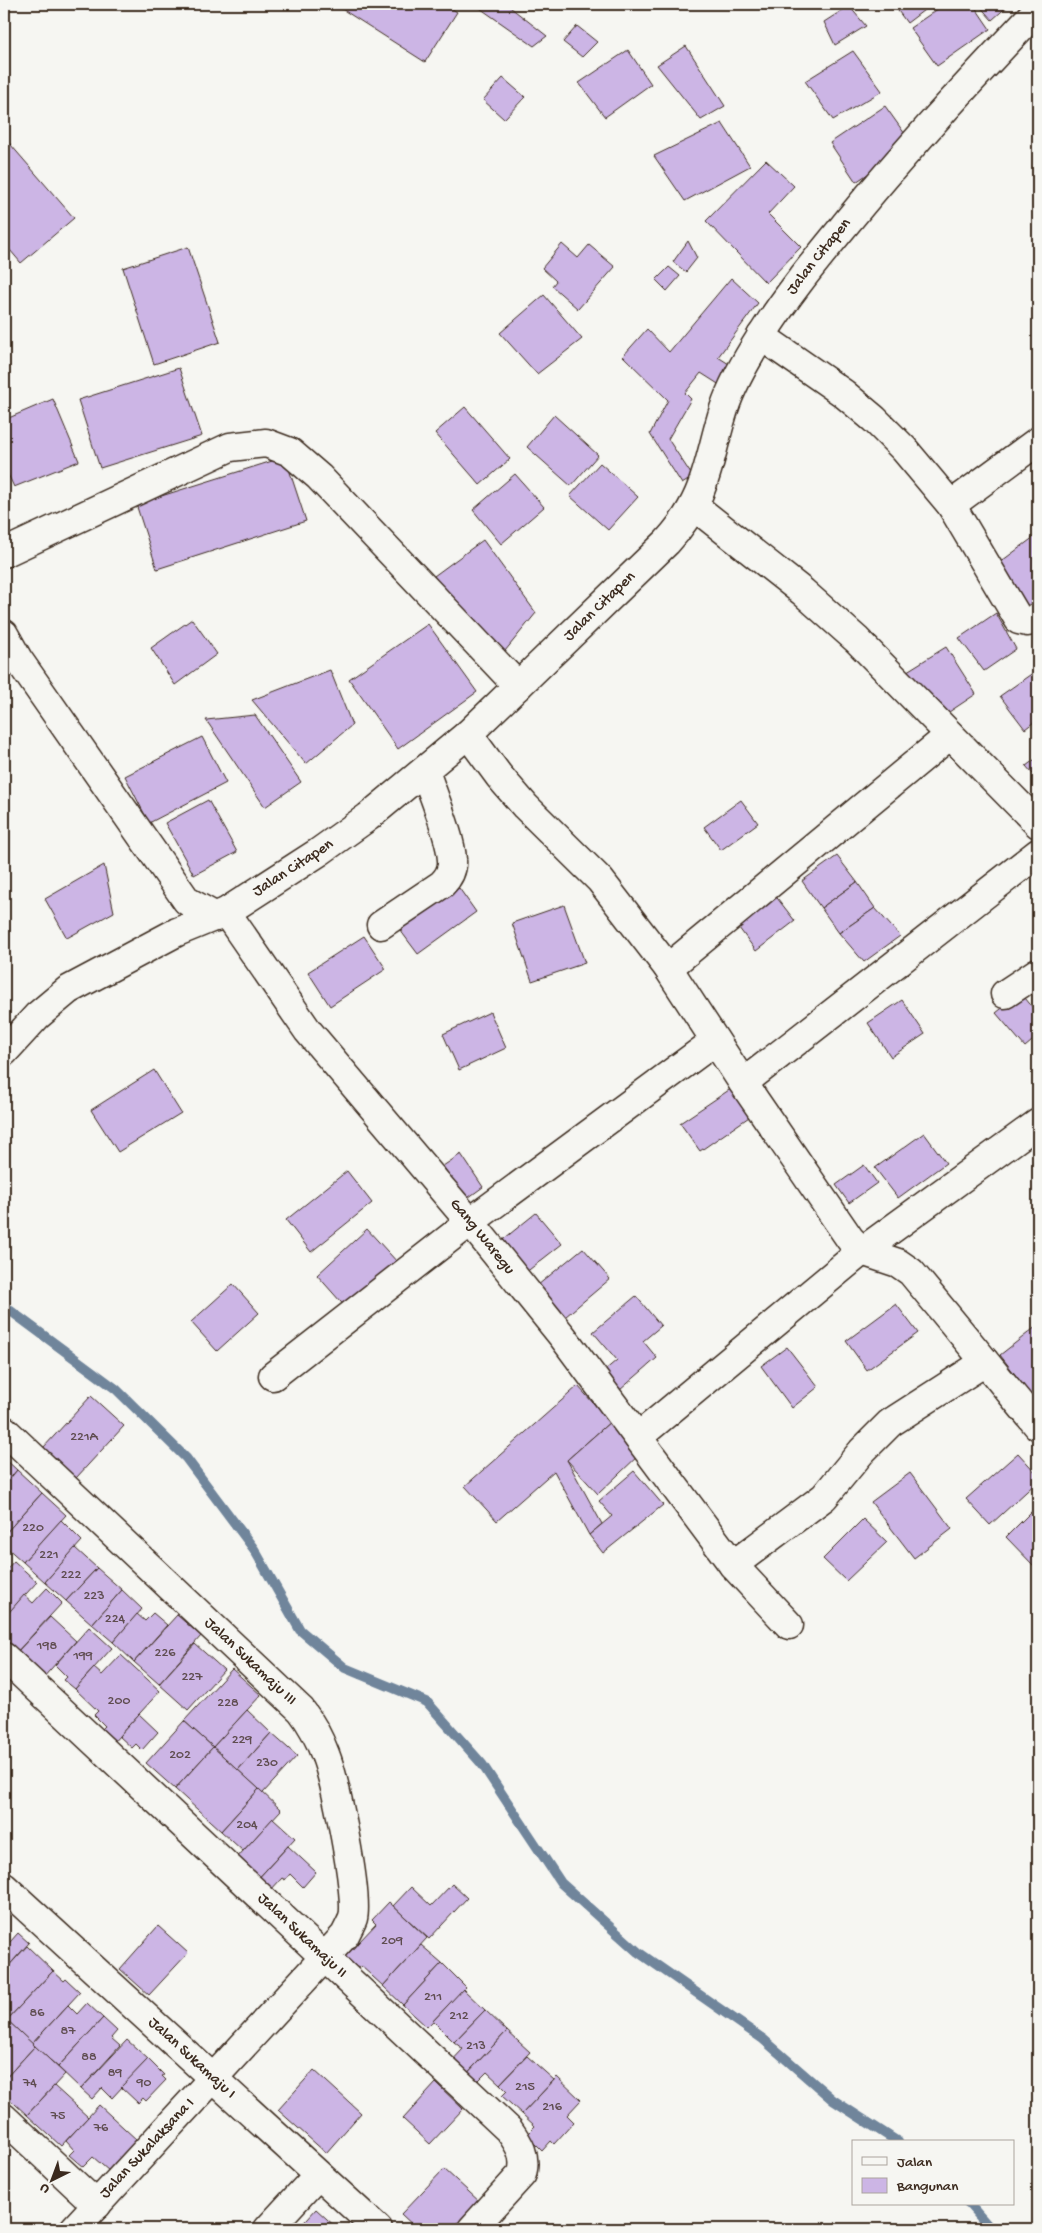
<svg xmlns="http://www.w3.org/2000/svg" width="1042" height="2233" viewBox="0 0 1042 2233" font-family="'Gochi Hand',sans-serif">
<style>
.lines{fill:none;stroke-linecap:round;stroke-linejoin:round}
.stream{stroke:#70859b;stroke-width:10}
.building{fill:#ccb5e5;stroke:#3b2a1e}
.street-casing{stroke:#3b2a1e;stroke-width:31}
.street{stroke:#f6f6f2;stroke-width:28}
.labels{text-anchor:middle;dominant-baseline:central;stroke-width:4;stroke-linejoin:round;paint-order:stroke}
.number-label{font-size:14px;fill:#5f4d50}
.street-label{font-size:16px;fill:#3b2a1e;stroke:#f6f6f2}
</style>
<rect width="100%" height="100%" fill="#f6f6f2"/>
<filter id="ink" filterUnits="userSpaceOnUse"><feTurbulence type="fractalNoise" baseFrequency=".02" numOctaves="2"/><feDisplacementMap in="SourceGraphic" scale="10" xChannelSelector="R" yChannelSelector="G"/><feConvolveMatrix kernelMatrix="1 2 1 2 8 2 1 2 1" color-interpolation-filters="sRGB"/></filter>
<g filter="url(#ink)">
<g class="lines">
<g class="stream">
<polyline points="4,1306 116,1389 186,1458 254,1549 300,1630 345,1668 427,1702 482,1764 561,1883 638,1952 763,2039 833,2100 898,2142"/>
<polyline points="969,2204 991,2229"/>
</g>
</g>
<g class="building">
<polygon points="334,4 445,4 457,12 425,62"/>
<polygon points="474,4 506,4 547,36 534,46"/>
<polygon points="893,4 932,4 907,23"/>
<polygon points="945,4 973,4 990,29 937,66 910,28"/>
<polygon points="978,4 1010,4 992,20"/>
<polygon points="849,6 866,26 835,45 824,22"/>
<polygon points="577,26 597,42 582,57 563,42"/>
<polygon points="686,46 725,106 701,120 657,65"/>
<polygon points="628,50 651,84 605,117 579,83"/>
<polygon points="853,51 882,91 833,120 805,81"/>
<polygon points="503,78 525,97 504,119 483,100"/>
<polygon points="885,106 912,144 856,182 830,143"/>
<polygon points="722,123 750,166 685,201 654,156"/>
<polygon points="4,137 74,218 21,263 4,243"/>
<polygon points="766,160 794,186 768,214 801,247 766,283 706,221"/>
<polygon points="688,241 697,258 686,272 673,262"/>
<polygon points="562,244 578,258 589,245 615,267 578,309 552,286 556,281 542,268"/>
<polygon points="188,247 220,342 154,364 123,268"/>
<polygon points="669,267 680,276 667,291 656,280"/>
<polygon points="731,278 758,303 718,357 737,369 723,387 701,373 685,393 691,399 668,439 693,477 682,484 650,434 668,400 623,356 647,329 669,352"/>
<polygon points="544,295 582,339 537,374 500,333"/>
<polygon points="179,368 202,436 100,468 78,400"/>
<polygon points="53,399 79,461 14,487 4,466 4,420"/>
<polygon points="465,407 510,459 480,485 435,433"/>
<polygon points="554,415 598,455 571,486 527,447"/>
<polygon points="285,457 306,521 157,569 136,504"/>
<polygon points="600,463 638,497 608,530 570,496"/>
<polygon points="515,474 544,507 501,544 473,510"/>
<polygon points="1038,534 1038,599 1024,610 995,566"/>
<polygon points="483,540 536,613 496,662 434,576"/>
<polygon points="996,613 1016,649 984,671 959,638"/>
<polygon points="192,619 217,654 175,685 151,648"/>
<polygon points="428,624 477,692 398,749 349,679"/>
<polygon points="946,647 976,694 943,716 904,673"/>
<polygon points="330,670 352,725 306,764 252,700"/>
<polygon points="1037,670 1038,719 1025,729 1000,696"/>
<polygon points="255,715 301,782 265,807 206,720"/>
<polygon points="202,737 226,783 149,823 125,776"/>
<polygon points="1038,757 1038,780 1026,766"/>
<polygon points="208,800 237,852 194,875 165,823"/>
<polygon points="741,800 758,823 721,850 704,827"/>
<polygon points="837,856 857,882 821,908 802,881"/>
<polygon points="104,865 114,912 67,938 45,899"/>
<polygon points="857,882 875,908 839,933 821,908"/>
<polygon points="459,888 476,912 418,954 400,930"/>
<polygon points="774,894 795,921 756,951 736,924"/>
<polygon points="564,905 585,963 532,981 512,923"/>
<polygon points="875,908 900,936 864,962 839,933"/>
<polygon points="364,936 386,969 330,1006 308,972"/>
<polygon points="1021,993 1038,1014 1038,1036 1025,1047 996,1013"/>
<polygon points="902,1000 925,1034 891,1057 868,1023"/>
<polygon points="490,1012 506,1048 459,1070 443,1034"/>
<polygon points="154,1070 181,1113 118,1152 91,1110"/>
<polygon points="732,1088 752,1115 700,1151 680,1123"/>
<polygon points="924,1133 946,1163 898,1198 875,1168"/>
<polygon points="461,1154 483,1187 465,1200 443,1166"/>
<polygon points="864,1165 877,1183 849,1203 836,1185"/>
<polygon points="347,1171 372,1203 311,1252 286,1220"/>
<polygon points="536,1213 562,1244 520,1277 495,1246"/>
<polygon points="367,1229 399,1264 348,1310 317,1275"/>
<polygon points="583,1248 610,1279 559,1322 532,1290"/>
<polygon points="233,1284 259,1313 217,1351 191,1322"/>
<polygon points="636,1296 661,1326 643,1341 657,1358 620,1390 604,1371 617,1360 593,1332"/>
<polygon points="896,1304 918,1333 867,1370 846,1341"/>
<polygon points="1037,1326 1038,1389 1031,1395 1000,1355"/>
<polygon points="787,1347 818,1387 792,1408 761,1366"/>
<polygon points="578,1386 610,1422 567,1460 602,1524 589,1535 554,1471 497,1521 465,1486"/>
<polygon points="91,1396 124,1426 76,1478 43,1448"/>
<polygon points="610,1422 640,1454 598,1494 567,1460"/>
<polygon points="1018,1453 1038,1475 1038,1481 990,1525 966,1499"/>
<polygon points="4,1458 17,1470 4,1486"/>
<polygon points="17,1470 42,1493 4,1535 4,1486"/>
<polygon points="634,1471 663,1505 603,1553 589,1535 612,1516 599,1501"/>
<polygon points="910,1473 952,1529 914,1558 871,1502"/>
<polygon points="42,1493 66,1515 23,1562 4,1545 4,1535"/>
<polygon points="1038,1505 1038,1564 1035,1567 1006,1537"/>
<polygon points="863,1519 887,1542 846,1581 823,1559"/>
<polygon points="61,1520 82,1541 45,1582 23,1562"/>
<polygon points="75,1548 97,1568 66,1601 45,1582"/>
<polygon points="14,1561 37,1582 4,1618 4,1572"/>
<polygon points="97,1568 122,1590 92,1624 66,1601"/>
<polygon points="47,1588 62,1603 14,1655 4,1645 4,1618 24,1595 33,1603"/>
<polygon points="122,1590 142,1609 113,1642 92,1624"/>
<polygon points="153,1613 167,1625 134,1662 113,1642 137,1614 145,1621"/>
<polygon points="177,1615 201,1636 159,1684 134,1662"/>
<polygon points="50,1617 76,1641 42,1679 17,1652"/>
<polygon points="89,1627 112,1648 75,1689 64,1680 67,1677 55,1665"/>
<polygon points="195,1644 224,1670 188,1710 159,1684"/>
<polygon points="121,1655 160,1691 110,1746 97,1734 105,1726 94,1715 98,1711 75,1689 94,1668 102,1675"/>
<polygon points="232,1669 261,1695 213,1747 184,1721"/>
<polygon points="247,1710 271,1733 238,1770 213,1747"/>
<polygon points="139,1714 158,1732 142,1750 136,1744 132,1748 119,1736"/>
<polygon points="184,1721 213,1747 175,1789 146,1763"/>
<polygon points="271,1733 297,1756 263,1793 238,1770"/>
<polygon points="213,1747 259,1789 221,1831 175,1789"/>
<polygon points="259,1789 281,1810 243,1851 221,1831"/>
<polygon points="273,1818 295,1838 256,1881 234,1861"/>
<polygon points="288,1846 316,1872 303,1887 290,1874 285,1880 282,1878 269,1892 256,1881"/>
<polygon points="452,1884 467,1898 429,1939 393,1906 411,1887 431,1906"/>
<polygon points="389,1902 427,1938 383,1986 361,1966 353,1975 340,1962 376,1924 372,1920"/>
<polygon points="158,1926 188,1953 149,1995 120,1969"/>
<polygon points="18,1933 29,1943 4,1971 4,1936 10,1942"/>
<polygon points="421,1945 442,1963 403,2005 383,1986"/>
<polygon points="27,1946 53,1971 7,2020 4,2017 4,1971"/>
<polygon points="442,1963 466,1987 427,2027 403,2005"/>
<polygon points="53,1971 64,1981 66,1979 80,1992 32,2044 7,2020"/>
<polygon points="463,1989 485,2010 454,2042 433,2021"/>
<polygon points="87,2003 103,2018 58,2067 32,2044 68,2005 77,2014"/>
<polygon points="485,2010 507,2031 462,2079 448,2065 463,2049 454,2042"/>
<polygon points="103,2018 117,2031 111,2038 120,2046 81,2089 58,2067"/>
<polygon points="6,2019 35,2046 4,2080 4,2021"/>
<polygon points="507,2031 530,2052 500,2084 487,2072 472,2087 462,2079"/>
<polygon points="127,2040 148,2059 112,2098 102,2088 92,2099 81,2089"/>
<polygon points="35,2046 65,2074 27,2115 4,2094 4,2080"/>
<polygon points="527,2056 554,2080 522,2114 502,2096 507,2091 500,2084"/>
<polygon points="148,2059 164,2075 162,2076 166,2080 146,2101 143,2098 138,2103 121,2087"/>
<polygon points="314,2070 361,2113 326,2153 278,2110"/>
<polygon points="557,2077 581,2100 567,2115 574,2122 554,2144 551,2141 542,2151 526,2135 535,2126 522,2114"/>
<polygon points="436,2083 463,2109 430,2144 403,2119"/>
<polygon points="54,2086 88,2117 61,2146 27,2115"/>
<polygon points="99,2105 137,2140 109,2171 93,2157 83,2167 69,2155 74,2150 66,2141"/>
<polygon points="444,2169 481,2203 456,2229 417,2229 401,2214"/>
<polygon points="316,2209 338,2229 298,2229"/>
</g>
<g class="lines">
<g class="street-casing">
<g id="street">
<polyline points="761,336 843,393 874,419 904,449 951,505 1019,620 1028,622 1038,617"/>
<polyline points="951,505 1038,441"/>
<polyline points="694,506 803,592 857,640 1038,824"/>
<polyline points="4,553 230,447 266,443 290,452 319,477 518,686"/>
<polyline points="4,634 18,659 187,901 216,917"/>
<polyline points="468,734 499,776 525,806 600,880 668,968 743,1083 850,1239 862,1251 898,1263 911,1272 1038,1426"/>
<path id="s1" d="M226,912L308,1031L470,1222L563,1337L733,1565L789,1625"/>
<path d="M381,925L442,884C448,878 453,870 452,860C451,837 433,795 425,771"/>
<polyline points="668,968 950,735"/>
<polyline points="1005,994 1038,972"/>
<path id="s2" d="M4,1052L37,1016L68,990L177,932L226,912L319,852L368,817L468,734L667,542C708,497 707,463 724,409C732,384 748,357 762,335C785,298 812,265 839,232C902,154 970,81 1038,9"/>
<polyline points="743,1083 1038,853"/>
<polyline points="273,1376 470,1222 715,1041"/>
<path id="s3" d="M4,1430L301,1710C312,1724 319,1738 325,1754C335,1779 359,1895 353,1918C351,1924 347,1930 345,1935L74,2229"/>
<polyline points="638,1437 862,1251 1038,1123"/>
<polyline points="733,1565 824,1497 862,1451 890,1423 985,1362"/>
<path id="s4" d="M4,1657L509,2130C519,2144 527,2156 522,2174L472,2229"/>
<path id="s5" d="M4,1887L378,2229"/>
<polyline points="4,2118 97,2205"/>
<polyline points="268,2229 318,2175"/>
</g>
</g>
<use href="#street" class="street"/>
</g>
</g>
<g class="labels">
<g class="number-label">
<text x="84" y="1437">221A</text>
<text x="33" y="1528">220</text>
<text x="49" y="1555">221</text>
<text x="71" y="1575">222</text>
<text x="94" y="1596">223</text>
<text x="115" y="1619">224</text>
<text x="47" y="1646">198</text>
<text x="165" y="1653">226</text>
<text x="83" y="1656">199</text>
<text x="192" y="1677">227</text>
<text x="119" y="1701">200</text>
<text x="228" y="1703">228</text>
<text x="242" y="1740">229</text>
<text x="180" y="1755">202</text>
<text x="267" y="1763">230</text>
<text x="247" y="1825">204</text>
<text x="392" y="1941">209</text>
<text x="433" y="1997">211</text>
<text x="37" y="2013">86</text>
<text x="459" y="2016">212</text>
<text x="68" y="2031">87</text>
<text x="476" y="2046">213</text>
<text x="89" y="2057">88</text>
<text x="115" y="2073">89</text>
<text x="30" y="2083">74</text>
<text x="144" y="2083">90</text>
<text x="525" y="2087">215</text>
<text x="552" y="2107">216</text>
<text x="58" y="2116">75</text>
<text x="101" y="2128">76</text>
</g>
<g class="street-label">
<text stroke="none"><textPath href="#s2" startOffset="1170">Jalan Citapen</textPath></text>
<text stroke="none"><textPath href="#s2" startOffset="750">Jalan Citapen</textPath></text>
<text stroke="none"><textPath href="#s2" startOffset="346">Jalan Citapen</textPath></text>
<text stroke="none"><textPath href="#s1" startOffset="414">Gang Waregu</textPath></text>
<text stroke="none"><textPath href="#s3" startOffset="338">Jalan Sukamaju III</textPath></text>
<text stroke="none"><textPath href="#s4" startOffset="408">Jalan Sukamaju II</textPath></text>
<text stroke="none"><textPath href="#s5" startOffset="254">Jalan Sukamaju I</textPath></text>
<text transform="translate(148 2149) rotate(-47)">Jalan Sukalaksana I</text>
</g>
</g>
<rect width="1042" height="2233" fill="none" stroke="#f6f6f2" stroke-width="20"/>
<rect x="10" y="10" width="1022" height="2213" fill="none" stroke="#3b2a1e" stroke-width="2" filter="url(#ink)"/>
<rect x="852" y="2140" width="162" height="65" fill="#f6f6f2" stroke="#aba49d"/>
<rect x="862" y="2157" width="25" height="8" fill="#f6f6f2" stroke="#aba49d"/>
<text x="897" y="2166" font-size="15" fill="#3b2a1e">Jalan</text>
<rect x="862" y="2178" width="25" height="15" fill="#ccb5e5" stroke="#aba49d"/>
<text x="897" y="2190" font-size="15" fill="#3b2a1e">Bangunan</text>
<g transform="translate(52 2180) rotate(222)" stroke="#f6f6f2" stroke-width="4" paint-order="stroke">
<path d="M0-4L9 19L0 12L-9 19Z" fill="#3b2a1e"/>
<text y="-8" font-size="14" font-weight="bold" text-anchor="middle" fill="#3b2a1e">U</text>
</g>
</svg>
